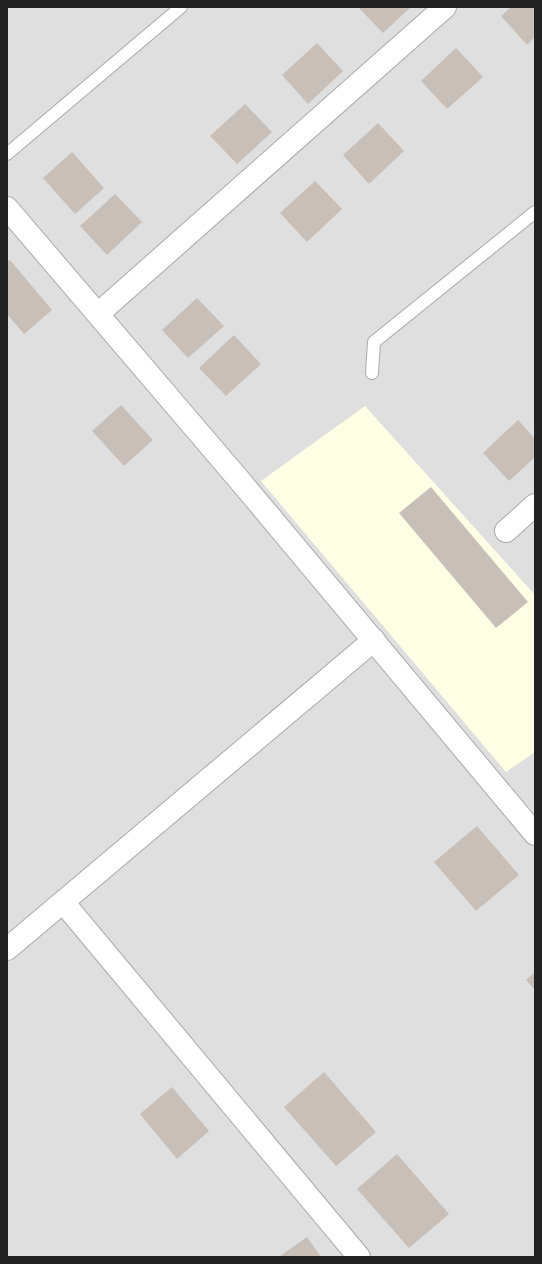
<svg xmlns="http://www.w3.org/2000/svg" width="542" height="1264" viewBox="0 0 542 1264" font-family="'Open Sans',sans-serif">
<style>
.residential{fill:#e0dfdf}
.education{fill:#ffffe5}
.building{fill:#c7bfb8}
.lines{fill:none;stroke-linecap:round;stroke-linejoin:round}
.lane-casing{stroke:#a9a9a9;stroke-width:14}
.street-casing{stroke:#a9a9a9;stroke-width:24}
.lane{stroke:#fff;stroke-width:12}
.street{stroke:#fff;stroke-width:22}
</style>
<rect width="100%" height="100%" fill="#f2efe9"/>
<rect class="residential" x="7" y="7" width="528" height="1250"/>
<polygon class="education" points="365,406 535,595 535,752 506,772 261,481"/>
<g class="building">
<polygon points="358,7 411,7 383,33"/>
<polygon points="511,7 535,7 535,37 527,45 501,16"/>
<polygon points="317,43 343,71 308,104 282,75"/>
<polygon points="456,48 483,77 447,109 421,81"/>
<polygon points="245,104 272,132 237,164 210,136"/>
<polygon points="378,123 404,151 369,184 343,155"/>
<polygon points="72,152 104,188 75,214 43,178"/>
<polygon points="315,181 342,209 307,242 280,213"/>
<polygon points="115,194 142,222 107,255 80,226"/>
<polygon points="10,260 52,310 24,334 7,314 7,262"/>
<polygon points="197,298 224,326 188,358 162,330"/>
<polygon points="234,335 261,364 226,396 199,368"/>
<polygon points="121,405 153,440 124,466 92,431"/>
<polygon points="518,420 535,439 535,457 509,481 483,453"/>
<polygon points="431,487 528,602 496,628 399,513"/>
<polygon points="477,826 519,875 476,911 434,862"/>
<polygon points="535,972 535,990 526,980"/>
<polygon points="324,1072 376,1132 336,1166 284,1107"/>
<polygon points="172,1087 209,1131 177,1159 140,1114"/>
<polygon points="397,1154 449,1214 409,1248 357,1189"/>
<polygon points="307,1237 321,1257 279,1257"/>
</g>
<g class="lines">
<g class="lane-casing">
<g id="lane">
<polyline points="7,154 181,7"/>
<polyline points="372,373 374,342 535,212"/>
</g>
</g>
<g class="street-casing">
<g id="street">
<polyline points="7,208 241,482 535,834"/>
<polyline points="99,313 445,7"/>
<polyline points="506,531 535,505"/>
<polyline points="63,902 359,1257"/>
<polyline points="7,949 374,640"/>
</g>
</g>
<use href="#lane" class="lane"/>
<use href="#street" class="street"/>
</g>
<rect width="542" height="1264" fill="none" stroke="#222222" stroke-width="16"/>
</svg>
